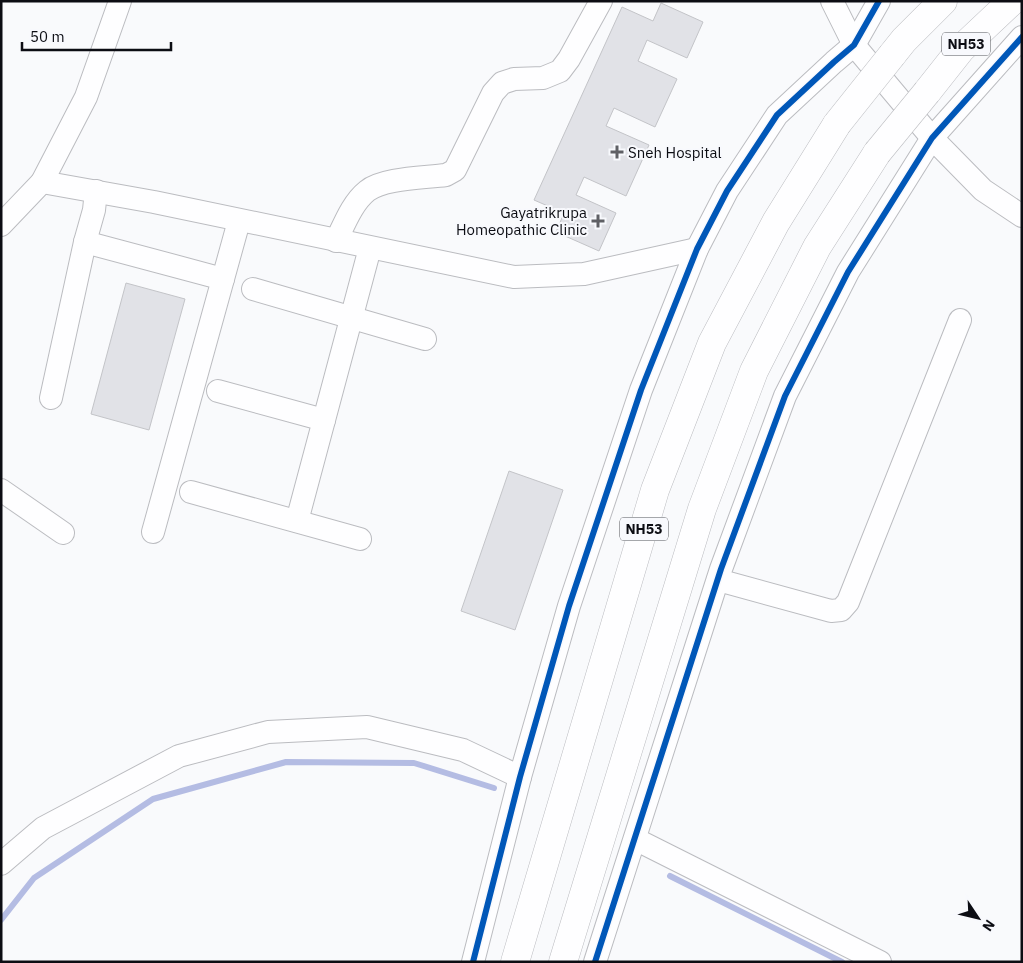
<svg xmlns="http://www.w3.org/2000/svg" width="1023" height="963" viewBox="0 0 1023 963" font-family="'IBM Plex Sans',sans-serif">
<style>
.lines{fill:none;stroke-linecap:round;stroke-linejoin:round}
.stream{stroke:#b4bce3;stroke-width:6}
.building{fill:#e1e2e7;stroke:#c3c4c8}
.minor-casing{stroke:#bbbcc0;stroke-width:24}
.highway-casing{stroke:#bbbcc0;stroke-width:29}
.minor{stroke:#fefeff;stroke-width:22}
.highway{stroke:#fefeff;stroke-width:28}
.highway-bridge-casing{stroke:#bbbcc0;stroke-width:29;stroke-linecap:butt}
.highway-bridge{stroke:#fefeff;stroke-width:28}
.cycleway-casing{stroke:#f8f9fd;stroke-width:9}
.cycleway{stroke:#0057b8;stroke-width:6}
.poi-dot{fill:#5f6065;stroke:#f8f9fd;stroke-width:2}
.labels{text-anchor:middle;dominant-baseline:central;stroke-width:4;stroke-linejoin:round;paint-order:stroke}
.shield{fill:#f8f9fd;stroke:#535459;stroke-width:1}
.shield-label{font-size:14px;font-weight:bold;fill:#0c0d13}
.poi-label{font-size:15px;fill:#0c0d13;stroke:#f8f9fd;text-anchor:start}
</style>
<rect width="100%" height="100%" fill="#f9fafc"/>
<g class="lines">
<g class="stream">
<polyline points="670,876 842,962"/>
<polyline points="1,920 34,878 153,799 286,762 414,763 494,788"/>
</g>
</g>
<g class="building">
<polygon points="661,3 703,22 687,58 647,40 638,61 677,79 655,127 614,108 606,126 649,145 626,196 584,177 576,195 616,213 599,251 556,232 564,213 534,200 622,7 653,21"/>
<polygon points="126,283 185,299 149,430 91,414"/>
<polygon points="509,471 563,490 515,630 461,611"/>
</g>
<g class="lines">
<g class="minor-casing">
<g id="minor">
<polyline points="832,1 854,45 932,138 983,190 1022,216"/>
<polyline points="42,182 154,202 514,277 584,274 697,249"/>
<polyline points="1,225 42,182 86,97 120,1"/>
<path d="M336,241C344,225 352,203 367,191C383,178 424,178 446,175L455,170L493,93L502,83L514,79L543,78L560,71L569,59L601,1"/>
<polyline points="85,242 223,279"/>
<polyline points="253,289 425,339"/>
<polyline points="218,391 324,420"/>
<polyline points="51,398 85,242 94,210 96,191"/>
<polyline points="1,490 63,533"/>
<polyline points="191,492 360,539"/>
<polyline points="297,521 370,248"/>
<polyline points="153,532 239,221"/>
<polyline points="718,580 831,611 841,610 848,602 960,320"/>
<polyline points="635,839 880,962"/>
<polyline points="1,864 43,828 179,756 268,732 367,727 463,750 520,777"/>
<polyline points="473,962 520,777 569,606 641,390 697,249 727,191 777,115 834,62 854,45 879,1"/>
<polyline points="595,962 721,569 785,396 848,272 932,138 1022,37"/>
</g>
</g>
<g class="highway-casing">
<g id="highway">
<polyline points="892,55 904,40 943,1"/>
<polyline points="927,92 961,49 1012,1"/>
<polyline points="515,962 655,490 712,343 776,222 837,124"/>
<polyline points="563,962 702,509 754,371 817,247 877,153"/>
</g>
</g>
<use href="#minor" class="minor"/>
<use href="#highway" class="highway"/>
<g class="highway-bridge-casing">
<g id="highway-bridge">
<polyline points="837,124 892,55"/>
<polyline points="877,153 927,92"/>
</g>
</g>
<use href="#highway-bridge" class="highway-bridge"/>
<g class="cycleway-casing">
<g id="cycleway">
<polyline points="473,962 520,777 569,606 641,390 697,249 727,191 777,115 834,62 854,45 879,1"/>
<polyline points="595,962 721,569 785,396 848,272 932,138 1022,37"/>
</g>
</g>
<use href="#cycleway" class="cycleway"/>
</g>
<g class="poi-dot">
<path d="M614.5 144.5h5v5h5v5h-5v5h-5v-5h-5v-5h5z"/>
<path d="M595.5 213.5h5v5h5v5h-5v5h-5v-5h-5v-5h5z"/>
</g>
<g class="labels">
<g class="shield">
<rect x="942" y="32.5" width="48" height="23" rx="4"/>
<rect x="620" y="517.5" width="48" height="23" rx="4"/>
</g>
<g class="shield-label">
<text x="966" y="44">NH53</text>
<text x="644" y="529">NH53</text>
</g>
<g class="poi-label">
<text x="628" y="152">Sneh Hospital</text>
<text x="587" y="212" text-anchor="end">Gayatrikrupa<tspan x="587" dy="17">Homeopathic Clinic</tspan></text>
</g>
</g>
<rect width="1023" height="963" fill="none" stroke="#0c0d13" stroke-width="5"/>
<g transform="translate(978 918) rotate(125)" stroke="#f8f9fd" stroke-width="4" paint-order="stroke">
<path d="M0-4L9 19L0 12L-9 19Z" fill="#0c0d13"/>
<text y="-8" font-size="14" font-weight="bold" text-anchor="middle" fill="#0c0d13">N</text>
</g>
<path d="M22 42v8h149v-8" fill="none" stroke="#0c0d13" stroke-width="2.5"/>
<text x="30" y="42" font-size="15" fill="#0c0d13" stroke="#f8f9fd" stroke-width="4" paint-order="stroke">50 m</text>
</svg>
